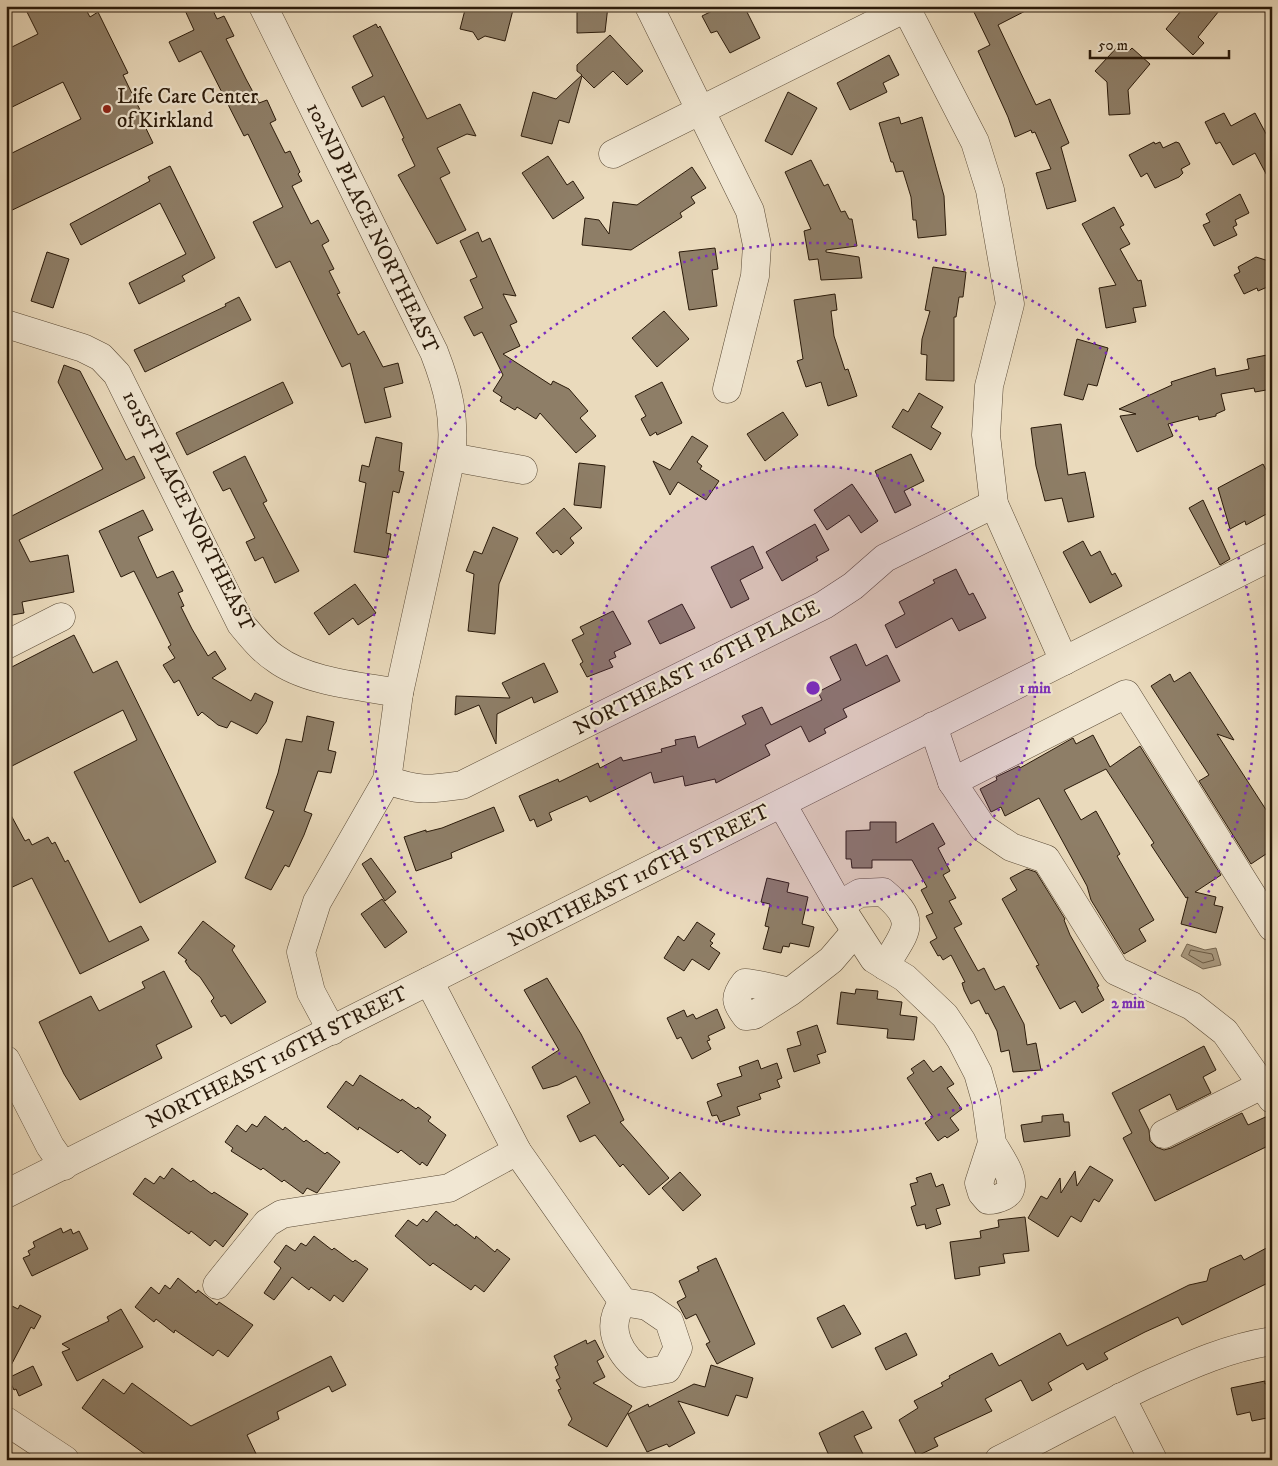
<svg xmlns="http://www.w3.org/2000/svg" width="1278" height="1466" viewBox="0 0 1278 1466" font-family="'IM FELL DW Pica',serif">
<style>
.water{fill:#a9997f;stroke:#766650}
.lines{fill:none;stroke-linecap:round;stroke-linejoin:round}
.shore{stroke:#6a5a44;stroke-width:1}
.building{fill:#8e7e67;stroke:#2a1a0a}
.minor-casing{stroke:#5a4a36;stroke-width:29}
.minor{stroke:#f1e7d3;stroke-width:28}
.ring{fill:none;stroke:#7b2cbf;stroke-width:2.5;stroke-dasharray:2.5 5}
.poi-dot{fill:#8f2418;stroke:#f1e7d3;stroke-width:2}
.labels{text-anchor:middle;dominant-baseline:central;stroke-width:4.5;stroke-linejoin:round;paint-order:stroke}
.poi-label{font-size:21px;fill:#2a1a0a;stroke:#f1e7d3;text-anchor:start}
.street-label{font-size:21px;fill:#2a1a0a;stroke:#f1e7d3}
.centre{fill:#7b2cbf;stroke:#f1e7d3;stroke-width:2.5}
.ring-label{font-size:15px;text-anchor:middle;font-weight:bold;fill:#7b2cbf;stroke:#f1e7d3;stroke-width:4.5;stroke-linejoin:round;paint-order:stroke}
</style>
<rect width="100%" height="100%" fill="#eadabc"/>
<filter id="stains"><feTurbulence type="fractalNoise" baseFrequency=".004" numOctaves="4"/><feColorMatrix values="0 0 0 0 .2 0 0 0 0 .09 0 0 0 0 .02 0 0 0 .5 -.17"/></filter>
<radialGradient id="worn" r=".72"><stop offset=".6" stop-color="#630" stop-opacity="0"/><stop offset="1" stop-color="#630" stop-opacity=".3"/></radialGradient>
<polygon class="water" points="1187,944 1205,950 1216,948 1221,965 1203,969 1181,956"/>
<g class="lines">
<polygon class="shore" points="1191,950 1212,954 1214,960 1203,963 1189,955"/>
</g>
<g class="building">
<polygon points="24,6 84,6 90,17 98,12 128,73 123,75 142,114 140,116 153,143 6,213 6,156 81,119 63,82 6,110 6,50 38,34"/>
<polygon points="183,6 211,6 217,19 224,16 234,36 226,39 246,79 259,103 267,100 276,120 270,123 285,153 290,151 300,172 298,174 302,181 292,186 311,224 318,220 329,241 322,245 334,269 329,271 340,293 337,294 358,335 364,331 383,367 398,363 403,383 384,388 391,417 365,423 350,363 342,367 290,261 276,268 253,222 283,207 248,134 244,136 201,51 179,62 169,42 194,30"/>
<polygon points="466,6 488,11 489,6 514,6 505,41 485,36 478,40 473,32 460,29"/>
<polygon points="577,6 608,6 605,32 577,33"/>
<polygon points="722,6 744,6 760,38 730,53 717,31 711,33 702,16"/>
<polygon points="971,6 1035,6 998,25 1036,105 1050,99 1069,143 1061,147 1076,201 1047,209 1036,173 1051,169 1035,132 1032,133 1031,130 1015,137 1008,117 978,51 990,45"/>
<polygon points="1185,6 1223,6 1198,37 1204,43 1193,55 1166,29"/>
<polygon points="376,24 378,28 380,26 427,119 460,104 476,136 467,134 437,148 450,173 440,178 466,230 437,244 398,175 415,166 402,139 404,138 384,96 362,107 352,87 373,76 353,36"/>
<polygon points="610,35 643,71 627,85 613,71 594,88 582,76 569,123 559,120 552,144 521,136 533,92 556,99 582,75 577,71 577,65"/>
<polygon points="1120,44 1128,52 1132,48 1150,64 1128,90 1130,114 1109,115 1107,82 1095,71"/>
<polygon points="889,55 899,75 883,83 887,92 850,110 837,83"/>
<polygon points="788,92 817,108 792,155 765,141"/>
<polygon points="1224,113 1231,126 1255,113 1272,145 1272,185 1255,153 1233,165 1220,142 1216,144 1205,122"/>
<polygon points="899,117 901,124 922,117 944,196 946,235 918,238 916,220 913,220 911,197 903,171 896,172 893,162 891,162 879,123"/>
<polygon points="1154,142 1155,144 1160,142 1163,148 1176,142 1179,143 1190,164 1181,169 1183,173 1179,177 1155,188 1147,173 1141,177 1129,155"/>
<polygon points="548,156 567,185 573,181 584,198 553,219 522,173"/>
<polygon points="811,160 824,186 828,184 841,212 845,211 849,219 852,219 857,246 826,250 826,252 859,257 862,278 821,280 818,259 809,260 804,231 811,229 785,172"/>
<polygon points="170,166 215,258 182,276 185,281 139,304 129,283 186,254 160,203 81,245 70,224 150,181 148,177"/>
<polygon points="692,167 706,188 691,197 695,203 680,213 682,217 631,250 582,245 585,218 599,220 609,234 613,202 637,205"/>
<polygon points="1240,194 1249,213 1235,220 1237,225 1233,227 1237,235 1214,246 1203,225 1210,222 1206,214"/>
<polygon points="1114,207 1124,225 1120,227 1130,244 1120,249 1138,281 1141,280 1146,306 1133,308 1136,322 1106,328 1099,288 1116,285 1082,224"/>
<polygon points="478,232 482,242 490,238 516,296 503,294 517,322 510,325 520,346 503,354 551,385 553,381 569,389 588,411 580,418 596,436 576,453 540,413 536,419 517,407 515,410 500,401 502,397 493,391 503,375 482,332 474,336 464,317 483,308 470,280 477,277 460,241"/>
<polygon points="715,248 718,269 712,270 717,306 689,310 679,252"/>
<polygon points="47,252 69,259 53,308 31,301"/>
<polygon points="1256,257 1272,262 1272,285 1258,291 1257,288 1244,294 1234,275 1240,272 1238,267"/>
<polygon points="933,267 966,272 963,297 959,297 956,317 954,317 954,381 926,380 927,355 921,354 922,339 930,311 925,310"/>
<polygon points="835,294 837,310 831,311 834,336 845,370 848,369 857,396 828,406 821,382 806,387 797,361 803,359 794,300"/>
<polygon points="239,297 251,320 145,372 134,350 226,306 225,304"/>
<polygon points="664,311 689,339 657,367 632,338"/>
<polygon points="1077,339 1108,348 1097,386 1088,384 1083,400 1064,395"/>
<polygon points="1272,354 1272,389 1255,392 1254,388 1221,394 1225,410 1216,414 1216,416 1199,420 1198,416 1168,424 1173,436 1137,452 1120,416 1136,414 1119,409 1172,385 1171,382 1215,368 1216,376 1249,369 1247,359"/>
<polygon points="64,365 80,371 126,460 134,456 145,478 19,540 30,562 68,555 74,592 22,602 24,613 6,616 6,516 8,518 103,469 58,382"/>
<polygon points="283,382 293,403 187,455 176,433"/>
<polygon points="662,382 682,423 657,435 656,432 650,436 641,419 646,416 635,396"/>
<polygon points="919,393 943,407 931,427 941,433 931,450 892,427 903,409 908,412"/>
<polygon points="783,412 798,435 765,461 747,434"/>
<polygon points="1061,424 1068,475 1085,472 1094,517 1068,522 1062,498 1045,501 1036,466 1031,428"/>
<polygon points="692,436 708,446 697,462 702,466 700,469 719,481 706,500 678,482 670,495 653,461 670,470"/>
<polygon points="376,437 402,443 399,471 404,472 399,493 393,491 386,533 391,534 387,558 354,552 366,483 359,481 362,465 369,467"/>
<polygon points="911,454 924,481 904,491 911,505 895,513 875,471"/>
<polygon points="245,456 267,501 263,503 299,571 275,583 263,557 255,561 246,542 255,538 230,488 223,491 213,472"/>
<polygon points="579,463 605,466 601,508 574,505"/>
<polygon points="1263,464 1272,481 1272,511 1246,525 1245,521 1230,529 1218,488"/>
<polygon points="852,484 878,521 861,533 849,515 827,530 814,510"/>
<polygon points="1203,500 1230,559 1220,565 1189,508"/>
<polygon points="564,508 582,528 570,538 574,543 561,555 557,550 553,553 536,533"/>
<polygon points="143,510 153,530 138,537 157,578 173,571 183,591 178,593 184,606 181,607 192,629 208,656 215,651 226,669 212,678 251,701 255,693 273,702 266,722 257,734 231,721 227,728 218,725 202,712 198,716 179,680 174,683 163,665 175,658 168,647 171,645 134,571 121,577 99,531"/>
<polygon points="815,524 829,550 816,557 818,560 782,581 766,552"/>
<polygon points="493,527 518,538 499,584 495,634 468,631 474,574 466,571 474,551 482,554"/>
<polygon points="1083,541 1091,556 1100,551 1112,575 1115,573 1122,586 1090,603 1063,552"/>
<polygon points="753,546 763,568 740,580 749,599 731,608 711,567"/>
<polygon points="956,569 969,595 973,593 986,618 959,631 952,618 896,648 885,625 905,614 899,602 935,583 933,580"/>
<polygon points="355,584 376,613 358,625 353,618 329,635 314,613"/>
<polygon points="682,604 695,628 660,644 648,621"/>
<polygon points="613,611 631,644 614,652 616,657 609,660 613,667 587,677 580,664 583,662 572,640 584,634 580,627"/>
<polygon points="74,635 93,673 117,661 216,862 140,903 74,772 137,740 123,710 6,769 6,670"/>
<polygon points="856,644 866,666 887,655 900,681 843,709 847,717 824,729 826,733 809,742 801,726 765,745 770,755 716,783 715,779 685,786 683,776 654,783 651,772 590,802 587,796 549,813 552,820 537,827 534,819 530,821 519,796 558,779 559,782 598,763 600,768 621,757 623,761 662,752 661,749 676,745 675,740 695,736 698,748 746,724 742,716 762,707 771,725 822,700 818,692 841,680 830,657"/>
<polygon points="544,663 558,692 534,703 532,697 497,714 496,744 479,705 455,715 456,696 510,698 502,683"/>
<polygon points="1190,672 1234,740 1217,734 1272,819 1272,850 1251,864 1199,781 1209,775 1151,686 1170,674 1174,682"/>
<polygon points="307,716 334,722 328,750 336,752 331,773 318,771 304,811 312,814 304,835 289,867 285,865 271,890 245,878 274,811 266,808 278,773 286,739 302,742"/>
<polygon points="1093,735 1110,767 1140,746 1221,875 1195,892 1216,897 1214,905 1223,907 1216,933 1181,924 1188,897 1186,898 1151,845 1154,843 1106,769 1064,790 1081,820 1096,811 1120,854 1117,856 1154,920 1139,929 1146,941 1124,954 1091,900 1087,886 1039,798 1005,816 1001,807 991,812 980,789 997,780 996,777 1019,766 1020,768 1073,738 1076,744"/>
<polygon points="6,806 25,841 29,839 32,845 48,837 52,844 55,842 65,862 68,860 109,942 141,926 149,940 80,974 32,878 6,890"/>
<polygon points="494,807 504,831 451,853 452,858 416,871 404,837 426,830 426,832 442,828"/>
<polygon points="870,822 896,822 896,843 933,823 945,844 938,848 950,871 943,875 956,898 949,901 962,924 954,928 978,971 984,968 995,990 1004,986 1024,1024 1027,1045 1036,1043 1041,1070 1013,1072 1009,1050 1001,1052 997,1031 988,1013 986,1014 979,1000 971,1004 964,990 962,983 965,982 951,955 943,960 940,955 938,956 930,942 937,938 926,916 933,913 921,890 927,887 912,860 872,860 872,868 852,868 851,859 846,859 846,831 870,830"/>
<polygon points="371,858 396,892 385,901 362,864"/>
<polygon points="1027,869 1036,872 1065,919 1064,920 1070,935 1099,986 1097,987 1104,1000 1082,1013 1075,1001 1060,1009 1036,966 1039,965 1002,899 1017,890 1010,878"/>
<polygon points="767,878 789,883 787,892 808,897 802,924 814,927 809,947 790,943 789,947 783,946 781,953 763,949 769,927 765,926 770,904 761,902"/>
<polygon points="382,899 407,932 385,948 361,914"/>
<polygon points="203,921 235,946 232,950 266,1002 231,1024 225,1015 221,1017 211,1001 214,998 200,977 190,969 185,961 187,960 178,953"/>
<polygon points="697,922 715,934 710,941 713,943 710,946 720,953 709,970 692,959 684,971 664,958 678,936 684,941"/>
<polygon points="164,971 192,1027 156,1045 162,1058 80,1100 64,1074 39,1022 91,996 99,1011 145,988 142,982"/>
<polygon points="547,978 581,1034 611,1093 624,1120 620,1122 669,1178 649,1195 623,1164 620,1167 595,1135 580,1142 567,1116 590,1103 576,1076 558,1085 543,1089 532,1067 559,1050 524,990"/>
<polygon points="856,989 878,991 877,999 902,1002 900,1015 917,1017 914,1040 887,1038 888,1029 837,1024 841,992 855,994"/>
<polygon points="717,1009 725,1028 708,1036 710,1040 707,1041 711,1049 692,1059 681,1037 677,1039 667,1018 684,1010 687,1017 693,1014 696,1019"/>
<polygon points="817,1025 826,1052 817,1055 820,1063 794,1072 787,1049 801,1045 797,1032"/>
<polygon points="1204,1046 1216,1070 1203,1077 1211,1093 1177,1110 1170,1094 1139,1110 1149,1130 1150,1141 1156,1147 1164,1150 1171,1148 1242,1113 1248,1125 1272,1114 1272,1144 1155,1201 1123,1138 1132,1133 1112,1093"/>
<polygon points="758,1060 761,1069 777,1063 782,1078 777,1080 780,1087 759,1094 761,1099 737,1107 740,1115 720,1122 717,1115 712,1116 707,1102 722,1096 717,1084 742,1076 739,1067"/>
<polygon points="924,1060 933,1072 941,1066 954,1084 947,1088 962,1109 950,1118 959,1130 947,1138 945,1136 938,1141 925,1123 933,1117 907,1078 914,1073 911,1069"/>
<polygon points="360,1075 401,1101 402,1099 416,1109 418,1107 431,1117 428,1121 446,1135 427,1166 422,1162 420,1165 401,1150 398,1153 359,1127 358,1130 327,1107 346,1081 353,1086"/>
<polygon points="1063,1114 1064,1122 1069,1122 1070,1136 1024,1142 1021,1125 1042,1122 1042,1116"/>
<polygon points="265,1116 283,1130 285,1127 304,1142 306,1140 325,1154 327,1152 340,1162 317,1193 307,1188 303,1194 284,1180 282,1182 263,1168 261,1170 231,1151 233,1148 225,1142 237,1125 246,1132 252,1124 257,1127"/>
<polygon points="1090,1166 1113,1180 1099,1202 1094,1199 1081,1222 1071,1216 1058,1237 1028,1218 1041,1196 1047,1199 1060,1178 1061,1193 1075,1171 1077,1186"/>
<polygon points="172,1168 191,1182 193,1180 212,1194 214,1192 248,1214 223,1247 215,1240 210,1246 191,1231 189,1234 133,1194 145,1178 154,1184 160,1176 164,1179"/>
<polygon points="680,1172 701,1195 683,1211 662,1188"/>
<polygon points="931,1173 936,1187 943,1184 950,1205 936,1209 941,1224 926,1229 925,1224 917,1226 911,1207 916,1205 910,1184 918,1182 916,1178"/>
<polygon points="436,1211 455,1226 456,1224 475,1239 476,1236 495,1252 497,1249 510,1259 484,1292 475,1285 471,1290 433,1263 430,1266 395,1236 408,1220 417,1226 423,1219 427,1222"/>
<polygon points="1025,1217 1029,1251 1003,1254 1005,1263 979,1267 980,1275 955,1279 950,1242 981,1238 980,1231 999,1227 998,1220"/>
<polygon points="61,1228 63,1233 71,1229 73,1234 79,1231 88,1249 32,1276 23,1258 30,1255 28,1251 35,1247 33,1242"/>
<polygon points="314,1236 332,1250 334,1248 353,1262 355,1260 368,1269 343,1302 334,1295 330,1301 311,1287 309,1290 292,1277 274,1300 264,1293 281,1268 274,1262 286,1245 295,1251 301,1243 306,1246"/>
<polygon points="1272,1245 1272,1281 1182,1325 1178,1317 1145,1332 1104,1353 1108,1359 1087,1370 1083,1363 1048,1383 1052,1390 1032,1401 1021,1380 985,1399 992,1411 934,1438 938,1446 917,1456 899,1420 918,1408 914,1401 943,1386 941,1383 950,1378 949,1376 992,1353 999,1366 1060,1333 1067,1346 1189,1285 1207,1281 1210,1269 1241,1255 1244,1260"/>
<polygon points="716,1258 755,1344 717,1364 706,1344 710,1342 696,1314 686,1319 677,1302 686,1297 679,1281 699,1271 697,1267"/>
<polygon points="178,1278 196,1293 198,1290 217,1305 219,1302 253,1325 228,1357 218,1350 213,1356 175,1330 174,1333 156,1319 154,1322 135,1307 151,1287 159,1294 165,1285 170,1289"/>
<polygon points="20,1305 41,1316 34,1329 31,1327 6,1375 6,1317 12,1306 18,1309"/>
<polygon points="844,1305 861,1334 832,1348 817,1318"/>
<polygon points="121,1309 143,1347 77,1381 62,1352 70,1349 62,1344 109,1321 107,1317"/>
<polygon points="906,1333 917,1355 886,1370 875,1348"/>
<polygon points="586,1340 587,1344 595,1340 604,1357 597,1361 605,1377 593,1383 632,1406 607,1447 568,1425 572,1419 558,1390 561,1389 556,1380 560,1378 555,1367 558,1365 554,1356"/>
<polygon points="331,1356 346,1385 332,1392 329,1386 277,1412 279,1419 247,1435 259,1460 153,1460 82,1408 103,1379 124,1394 132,1383 191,1426"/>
<polygon points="711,1365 753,1378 747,1398 736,1395 728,1416 678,1401 695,1433 669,1447 667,1444 647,1452 628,1414 648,1404 649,1407 694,1384 705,1387"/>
<polygon points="33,1366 42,1385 19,1396 16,1389 14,1390 8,1378"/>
<polygon points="1265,1381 1265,1384 1272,1382 1272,1417 1252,1421 1250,1412 1237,1415 1231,1388"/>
<polygon points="863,1411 872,1428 854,1436 866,1460 831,1460 819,1433"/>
</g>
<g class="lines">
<g class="minor-casing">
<g id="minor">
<path d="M263,6L434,352C448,388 456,419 451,457L399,693L387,780L317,902L301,952L311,992L332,1031"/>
<polyline points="649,6 750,211 757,245 755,276 727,389"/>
<polyline points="905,6 975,142 990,190 1010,304 989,386 986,435 994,504 1064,661"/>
<polyline points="613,154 906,8"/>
<path d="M6,324L83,348L101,357L117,374L241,624C252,637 262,650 276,659C307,682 361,686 399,693"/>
<polyline points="451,457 523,470"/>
<polyline points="6,645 61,617"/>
<polyline points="933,726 952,782 983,828 1011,847 1046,859 1116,971 1192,1006 1225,1032 1272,1099"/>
<path d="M387,780C418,791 428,790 462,785L824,605L853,586L885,558L994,504"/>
<polyline points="952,782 1126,694 1272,927"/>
<path d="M782,804L839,905L874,959L905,978L945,1016L961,1040L978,1073L986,1101L992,1143L979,1183L982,1193L988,1200C995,1200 998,1199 1004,1196C1023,1186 999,1156 992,1143"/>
<path d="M839,905L860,893L883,892C920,923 905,931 885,966"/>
<path d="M429,981L517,1151L623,1302L647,1306L669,1321L678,1348L667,1369L644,1373C621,1357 603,1329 623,1302"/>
<path d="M790,992L754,1015L746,1016C735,1002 734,997 745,983C761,984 775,989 790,992L831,960L855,932"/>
<polyline points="6,1060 50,1146 64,1166"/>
<polyline points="1164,1134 1262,1085"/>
<polyline points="6,1194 1272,556"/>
<polyline points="217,1285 267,1223 282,1214 449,1188 517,1151"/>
<polyline points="1121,1397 1153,1460"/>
<polyline points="6,1421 65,1460"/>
<path d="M999,1460C1048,1435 1097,1409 1146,1385C1188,1366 1226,1348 1272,1341"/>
</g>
</g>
<use href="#minor" class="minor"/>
</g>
<circle cx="813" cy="688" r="222" fill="#7b2cbf" fill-opacity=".12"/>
<g class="ring">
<circle cx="813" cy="688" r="222"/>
<circle cx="813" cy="688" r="445"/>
</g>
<circle class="poi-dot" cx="107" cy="109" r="5"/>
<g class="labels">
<g class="poi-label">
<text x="117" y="97">Life Care Center<tspan x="117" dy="24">of Kirkland</tspan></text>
</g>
<g class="street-label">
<text transform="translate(372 228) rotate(64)">102ND PLACE NORTHEAST</text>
<text transform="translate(188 511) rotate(63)">101ST PLACE NORTHEAST</text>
<text transform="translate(697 668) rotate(-27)">NORTHEAST 116TH PLACE</text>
<text transform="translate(639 876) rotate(-27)">NORTHEAST 116TH STREET</text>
<text transform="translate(277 1058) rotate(-27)">NORTHEAST 116TH STREET</text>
</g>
</g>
<circle cx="813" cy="688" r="8" class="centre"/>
<g class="ring-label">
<text x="1035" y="693">1 min</text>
<text x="1128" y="1008">2 min</text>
</g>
<rect width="1278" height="1466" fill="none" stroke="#eadabc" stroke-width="25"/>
<rect x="8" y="8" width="1263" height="1451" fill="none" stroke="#2a1a0a" stroke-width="2.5"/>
<rect x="12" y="12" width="1253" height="1441" fill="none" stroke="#2a1a0a"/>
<path d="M1090 50v8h139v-8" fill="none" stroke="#2a1a0a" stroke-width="2.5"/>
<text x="1098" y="50" font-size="15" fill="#2a1a0a" stroke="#f1e7d3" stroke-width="4" paint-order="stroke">50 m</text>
<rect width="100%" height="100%" filter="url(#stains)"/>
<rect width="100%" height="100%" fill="url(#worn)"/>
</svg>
